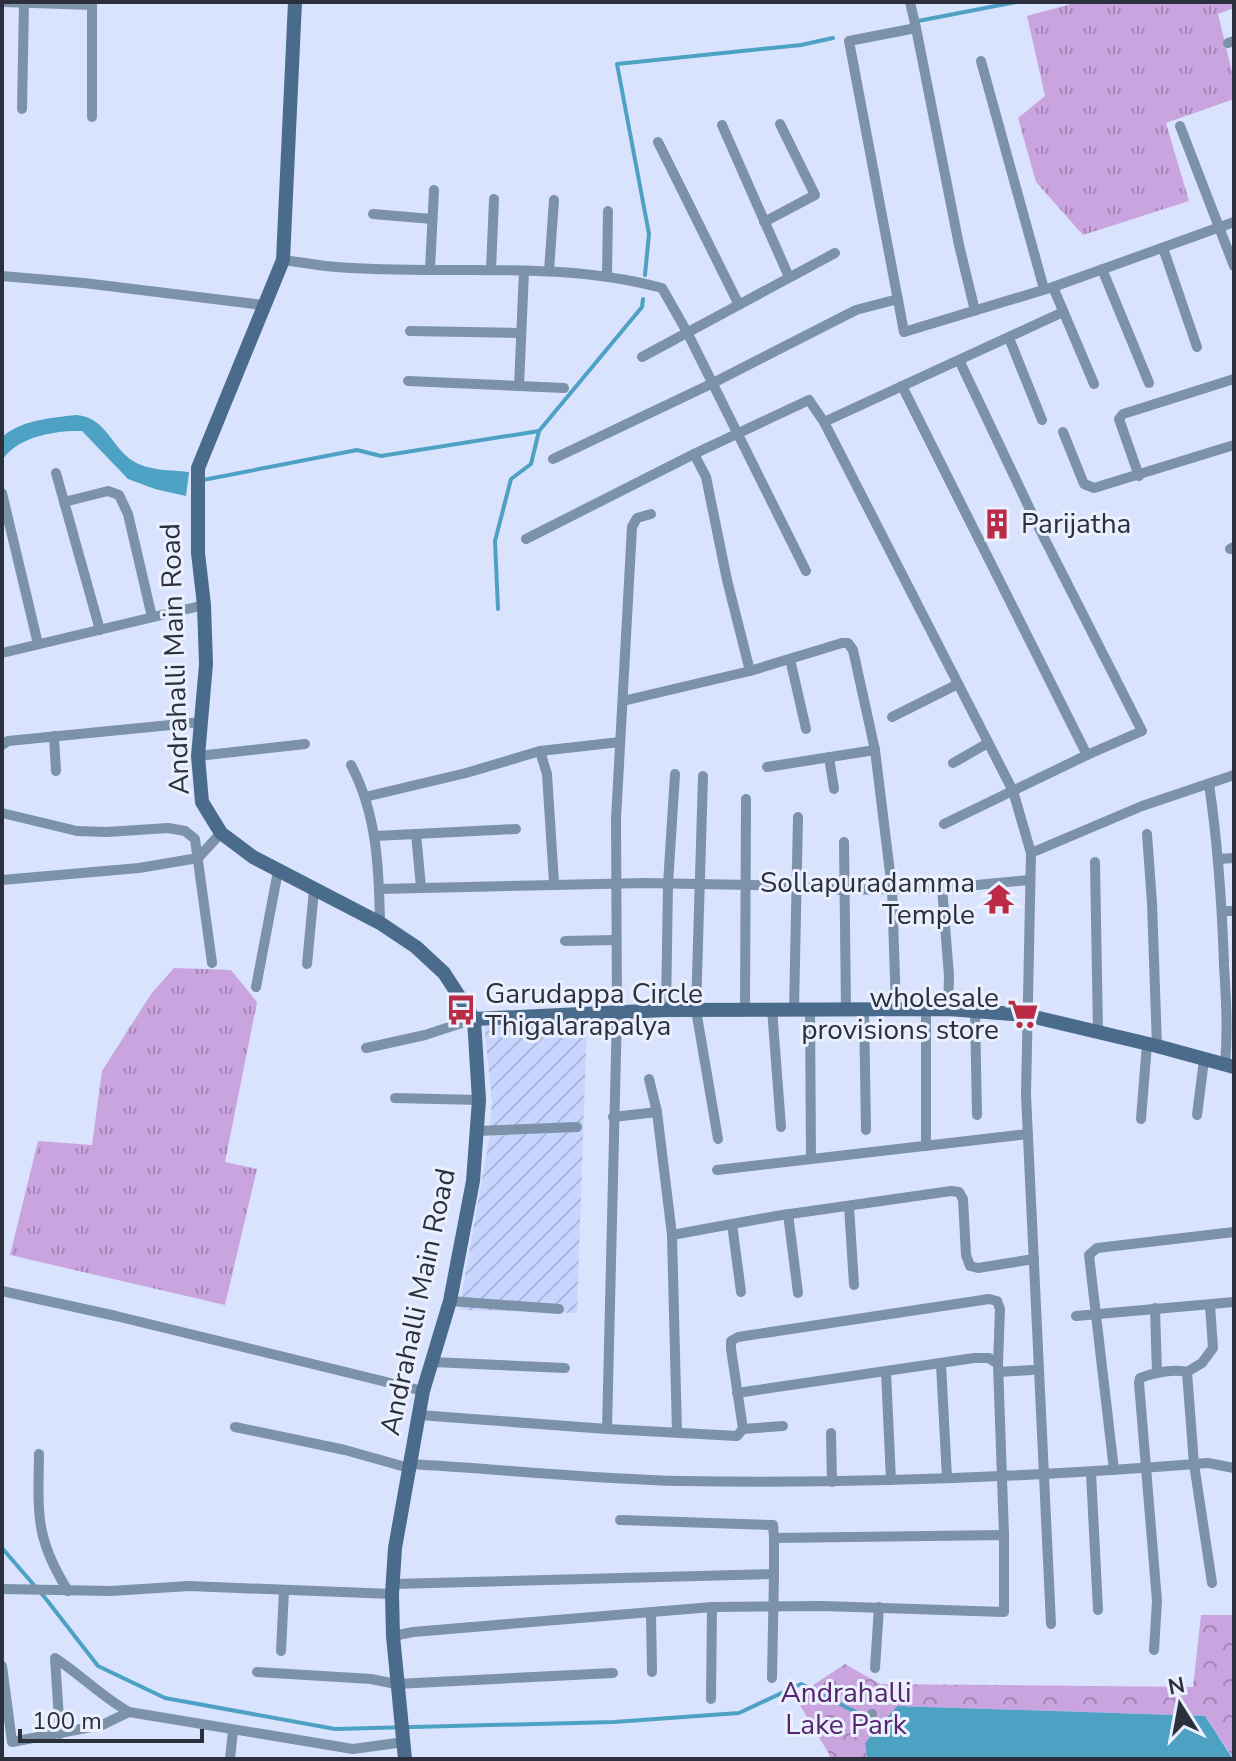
<svg xmlns="http://www.w3.org/2000/svg" width="1236" height="1761" viewBox="0 0 1236 1761" font-family="'Nunito Sans',sans-serif">
<style>
.industrial{fill:url(#industrial-furrows)}
.grass{fill:url(#grass-tufts)}
.park{fill:url(#park-crowns)}
.water{fill:#4da1c3}
.lines{fill:none;stroke-linecap:round;stroke-linejoin:round}
.stream{stroke:#4da1c3;stroke-width:4}
.street{stroke:#7c92a9;stroke-width:10}
.secondary{stroke:#4a6b8b;stroke-width:14}
.labels{text-anchor:middle;dominant-baseline:central;stroke-width:6;stroke-linejoin:round;paint-order:stroke}
.poi-label{font-size:28px;fill:#2c303d;stroke:#ebf0fe;text-anchor:start}
.street-label{font-size:28px;fill:#2c303d;stroke:#ebf0fe}
.park-label{font-size:28px;fill:#56266e;stroke:#ebf0fe}
</style>
<defs>
<pattern id="industrial-furrows" width="10" height="10" patternUnits="userSpaceOnUse" patternTransform="scale(2)"><rect width="10" height="10" fill="#c8d6ff"/><path d="M-1 1l2-2M0 10L10 0M9 11l2-2" fill="none" stroke="#acb8db"/></pattern>
<pattern id="grass-tufts" width="24" height="20" patternUnits="userSpaceOnUse" patternTransform="scale(2)"><rect width="24" height="20" fill="#c9a4df"/><path d="M3 7l-1-3M5 7V3M7 7l1-3M15 17l-1-3M17 17v-4M19 17l1-3" fill="none" stroke="#a386b6"/></pattern>
<pattern id="park-crowns" width="20" height="18" patternUnits="userSpaceOnUse" patternTransform="scale(2)"><rect width="20" height="18" fill="#c9a4df"/><path d="M2 6a3 3 0 1 1 6 0M12 15a3 3 0 1 1 6 0" fill="none" stroke="#a386b6"/></pattern>
</defs>
<rect width="100%" height="100%" fill="#d9e3fe"/>
<polygon class="industrial" points="587,1021 577,1313 459,1310 489,1139 492,1102 484,1025"/>
<g class="grass">
<polygon points="1078,2 1234,2 1234,8 1218,14 1234,80 1234,99 1166,123 1189,201 1083,235 1036,182 1018,118 1045,96 1027,16"/>
<polygon points="174,968 231,970 257,1002 225,1162 257,1169 225,1305 10,1255 38,1141 92,1145 102,1071 151,994"/>
</g>
<polygon class="park" points="1201,1615 1234,1615 1234,1759 1205,1716 897,1706 865,1743 867,1759 830,1759 829,1754 795,1697 845,1664 880,1684 1193,1687"/>
<g class="water">
<path d="M76,415C106,417 111,447 133,461C149,471 171,470 189,472L186,496L155,489L128,479L82,431C56,430 15,437 2,461V437C21,420 51,418 76,415Z"/>
<polygon points="897,1706 1205,1716 1233,1759 867,1759 865,1743"/>
</g>
<g class="lines">
<g class="stream">
<polyline points="918,21 1016,2"/>
<polyline points="645,275 649,234 617,64 801,45 833,38"/>
<polyline points="203,480 357,450 381,456 539,431"/>
<polyline points="498,609 495,541 511,479 531,464 539,431 642,307 643,299"/>
<polyline points="2,1548 46,1599 98,1666 165,1698 335,1729 614,1722 739,1713 801,1684 883,1726"/>
</g>
<g class="street">
<polyline points="4,2 92,5 92,117"/>
<polyline points="910,2 916,28"/>
<polyline points="1228,43 1234,41"/>
<polyline points="981,61 1044,289"/>
<polyline points="22,109 24,3"/>
<polyline points="722,125 789,277"/>
<polyline points="1180,126 1234,266"/>
<polyline points="658,142 738,303"/>
<polyline points="373,214 432,219"/>
<polyline points="764,222 815,195 780,124"/>
<polyline points="1163,248 1197,347"/>
<path d="M283,260C301,262 319,266 337,267C445,276 556,259 662,288L687,332L806,571"/>
<polyline points="430,269 434,190"/>
<polyline points="1102,269 1149,383"/>
<polyline points="491,270 494,199"/>
<polyline points="524,271 519,386 564,388"/>
<polyline points="549,271 554,200"/>
<polyline points="2,276 84,283 263,305"/>
<polyline points="607,276 608,211"/>
<polyline points="975,311 959,245 916,28 849,41 904,332 1053,287"/>
<polyline points="410,331 521,333"/>
<polyline points="1009,338 1042,420"/>
<polyline points="642,357 835,253"/>
<polyline points="408,381 519,386"/>
<polyline points="1094,384 1053,287 1234,222"/>
<polyline points="902,386 1087,755"/>
<polyline points="824,422 1013,791 1031,853 1026,1095 1051,1624"/>
<polyline points="1063,432 1084,484 1094,488 1234,445"/>
<polyline points="553,459 711,384 856,310 898,299"/>
<polyline points="56,473 100,630"/>
<polyline points="1139,476 1119,419 1123,414 1234,379"/>
<polyline points="2,493 38,644"/>
<polyline points="64,502 108,491 119,495 128,514 152,617"/>
<polyline points="526,539 694,454"/>
<polyline points="1230,549 1234,547"/>
<polyline points="2,653 204,605"/>
<polyline points="790,659 806,729"/>
<polyline points="750,671 842,643 848,643 853,650 875,750 892,889 896,1008"/>
<polyline points="623,701 750,671 727,580 706,477 694,454 809,400 824,422 1063,312"/>
<polyline points="892,717 958,684"/>
<polyline points="54,736 56,771"/>
<polyline points="2,745 8,741 201,722"/>
<polyline points="540,751 547,774 554,883"/>
<polyline points="198,756 305,744"/>
<polyline points="829,757 834,789"/>
<polyline points="953,763 988,743"/>
<path d="M351,765C377,814 379,868 380,923"/>
<polyline points="767,767 875,750"/>
<polyline points="703,776 696,1010 718,1139"/>
<path d="M1209,784C1218,845 1222,904 1224,965C1226,998 1228,1031 1225,1065"/>
<polyline points="365,797 466,773 540,751 620,742"/>
<polyline points="2,813 77,831 107,832 168,828 185,831 195,839 212,963"/>
<polyline points="944,824 1087,755 1142,731 1035,520 959,360"/>
<polyline points="416,834 421,887"/>
<polyline points="1147,834 1152,903 1157,1046"/>
<polyline points="375,836 516,829"/>
<polyline points="844,842 846,1009"/>
<polyline points="1031,853 1142,806 1234,775"/>
<polyline points="1218,859 1234,858"/>
<polyline points="1095,862 1098,1033"/>
<polyline points="2,880 139,868 198,858 221,833"/>
<polyline points="942,887 949,976 948,1009"/>
<polyline points="379,889 644,883 798,886 841,890 946,888 1029,880"/>
<polyline points="1222,911 1234,911"/>
<polyline points="565,941 615,940"/>
<polyline points="307,964 314,890"/>
<polyline points="256,987 278,871"/>
<polyline points="745,1009 746,799"/>
<polyline points="772,1009 781,1127"/>
<polyline points="810,1009 811,1159"/>
<polyline points="864,1009 866,1130"/>
<polyline points="666,1010 668,884 675,774"/>
<polyline points="794,1010 798,817"/>
<polyline points="975,1011 977,1115"/>
<polyline points="366,1048 425,1035 474,1019"/>
<polyline points="649,1079 657,1112"/>
<polyline points="395,1098 479,1100"/>
<polyline points="1197,1115 1204,1060"/>
<polyline points="613,1117 657,1112 672,1235"/>
<polyline points="1141,1119 1147,1044"/>
<polyline points="476,1131 577,1127"/>
<polyline points="926,1146 926,1009"/>
<polyline points="717,1170 1028,1134"/>
<polyline points="849,1206 854,1285"/>
<polyline points="788,1214 798,1293"/>
<polyline points="732,1224 741,1292"/>
<polyline points="2,1291 116,1316 423,1391"/>
<polyline points="450,1301 559,1309"/>
<polyline points="1155,1308 1157,1373"/>
<polyline points="1076,1316 1234,1302"/>
<polyline points="432,1362 565,1368"/>
<polyline points="941,1364 947,1478"/>
<polyline points="886,1372 891,1480"/>
<polyline points="999,1372 1032,1370"/>
<polyline points="1187,1372 1194,1464 1212,1583"/>
<polyline points="737,1393 974,1358 989,1358 998,1364"/>
<polyline points="419,1415 607,1429 737,1436 743,1429 731,1349 731,1341 738,1337 989,1299 997,1301 1000,1309 998,1364 1004,1535"/>
<polyline points="235,1427 345,1450 409,1468"/>
<polyline points="607,1429 617,1012 616,819 632,527 637,518 651,514"/>
<polyline points="743,1429 783,1426"/>
<polyline points="677,1432 672,1235 776,1216 951,1191 959,1192 963,1199 966,1255 970,1266 978,1268 1034,1259"/>
<polyline points="831,1433 832,1482"/>
<path d="M39,1454C38,1514 35,1538 68,1591"/>
<path d="M410,1464C500,1469 591,1479 682,1481C858,1484 1033,1477 1208,1463L1234,1468"/>
<polyline points="1114,1470 1089,1255 1097,1248 1234,1232"/>
<polyline points="1091,1473 1098,1610"/>
<polyline points="620,1520 773,1525 774,1538"/>
<polyline points="393,1584 774,1574 774,1538 1004,1535 1004,1612 823,1606 712,1607 413,1632 393,1636"/>
<polyline points="2,1589 111,1591 189,1586 392,1594"/>
<polyline points="651,1612 652,1672"/>
<path d="M1154,1650L1157,1601L1139,1383L1140,1378C1154,1373 1173,1369 1187,1372L1202,1363L1213,1348L1210,1305"/>
<polyline points="281,1651 284,1590"/>
<polyline points="2,1666 12,1742 102,1725 129,1712 353,1749 404,1742"/>
<polyline points="875,1668 879,1607"/>
<polyline points="257,1672 371,1679 396,1684 613,1673"/>
<polyline points="772,1678 774,1574"/>
<polyline points="711,1699 712,1607"/>
<polyline points="864,1723 872,1714"/>
<path d="M60,1734L55,1658C81,1675 102,1697 129,1712"/>
<polyline points="230,1759 233,1731"/>
</g>
<g class="secondary">
<polyline points="295,2 283,260 198,468 198,553 204,605 206,664 198,756 202,802 221,833 253,857 380,923 416,947 444,973 474,1019 479,1100 473,1181 450,1301 423,1391 395,1548 392,1594 393,1636 405,1759"/>
<polyline points="474,1019 666,1010 948,1009 1026,1015 1157,1046 1234,1067"/>
</g>
</g>
<defs>
<g id="building-bare" transform="scale(2.4)"><path d="M-4-6H4V6H1V3H-1V6H-4ZM-2.5-4.3h1.7v1.8h-1.7ZM.8-4.3h1.7v1.8H.8ZM-2.5-1h1.7V.8h-1.7ZM.8-1h1.7V.8H.8Z" fill="#bc2b45" stroke="#ebf0fe" stroke-width="2.5" paint-order="stroke"/></g>
<g id="temple-bare" transform="scale(2.4)"><path d="M0-6L5-2H3V0L6.5 2.5H4V6H1.5V3h-3V6H-4V2.5H-6.5L-3 0V-2H-5Z" fill="#bc2b45" stroke="#ebf0fe" stroke-width="2.5" paint-order="stroke"/></g>
<g id="bus-bare" transform="scale(2.4)"><path d="M-5-6H5V4H4V6H2V4H-2V6H-4V4H-5ZM-3.5-4V0h7V-4ZM-3.5 1.2v1.5H-2V1.2ZM2 1.2v1.5H3.5V1.2Z" fill="#bc2b45" stroke="#ebf0fe" stroke-width="2.5" paint-order="stroke"/></g>
<g id="supermarket-bare" transform="scale(2.4)"><path d="M-6-5.5h2.5l.6 2H6L4.5 2H-2.5L-4.4-4H-6ZM-1.5 3.2a1.3 1.3 0 1 0 .1 0ZM3 3.2a1.3 1.3 0 1 0 .1 0Z" fill="#bc2b45" stroke="#ebf0fe" stroke-width="2.5" paint-order="stroke"/></g>
</defs>
<g fill-rule="evenodd">
<use href="#building-bare" x="997" y="524"/>
<use href="#temple-bare" x="999" y="899"/>
<use href="#bus-bare" x="461" y="1010"/>
<use href="#supermarket-bare" x="1023" y="1014"/>
</g>
<g class="labels">
<g class="poi-label">
<text x="1021" y="524">Parijatha</text>
<text x="975" y="883" text-anchor="end">Sollapuradamma<tspan x="975" dy="32">Temple</tspan></text>
<text x="485" y="994">Garudappa Circle<tspan x="485" dy="32">Thigalarapalya</tspan></text>
<text x="999" y="998" text-anchor="end">wholesale<tspan x="999" dy="32">provisions store</tspan></text>
</g>
<g class="street-label">
<text transform="translate(175 659) rotate(-92)">Andrahalli Main Road</text>
<text transform="translate(418 1302) rotate(-78)">Andrahalli Main Road</text>
</g>
<g class="park-label">
<text x="846" y="1693">Andrahalli<tspan x="846" dy="32">Lake Park</tspan></text>
</g>
</g>
<rect width="1236" height="1761" fill="none" stroke="#2c303d" stroke-width="8"/>
<g transform="translate(1180 1705) rotate(349)" stroke="#ebf0fe" stroke-width="6" paint-order="stroke">
<path d="M0-6L14 30L0 20L-14 30Z" fill="#2c303d"/>
<text y="-12" font-size="22" font-weight="bold" text-anchor="middle" fill="#2c303d">N</text>
</g>
<path d="M20 1729v12h182v-12" fill="none" stroke="#2c303d" stroke-width="4"/>
<text x="32" y="1729" font-size="24" fill="#2c303d" stroke="#ebf0fe" stroke-width="6" paint-order="stroke">100 m</text>
</svg>
